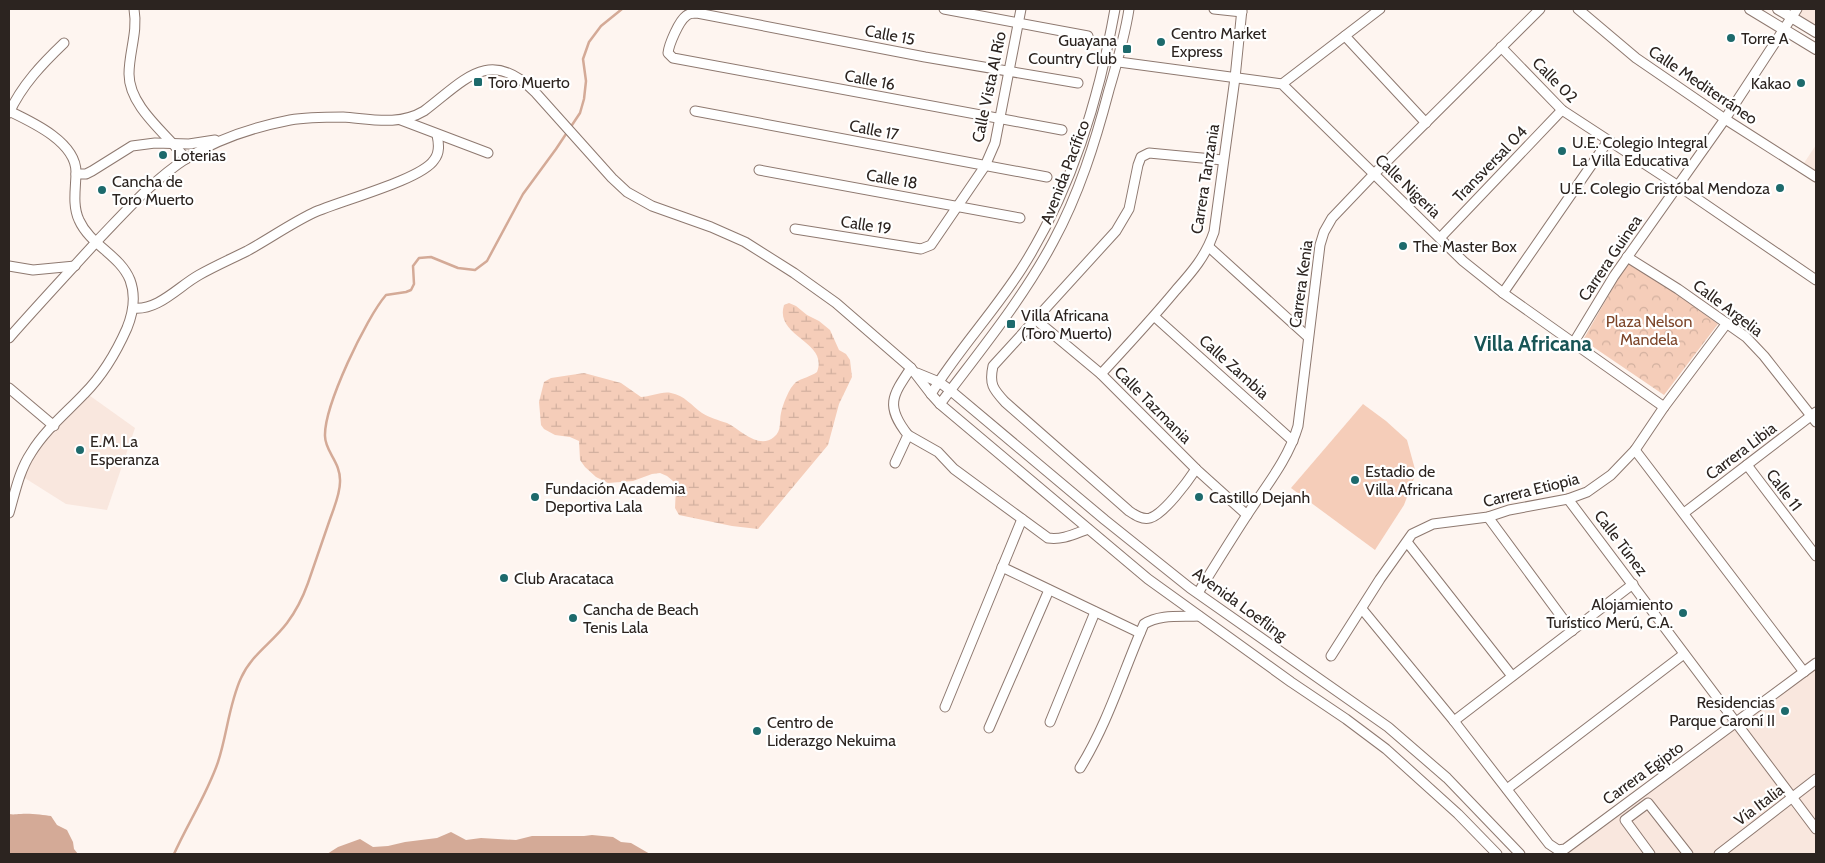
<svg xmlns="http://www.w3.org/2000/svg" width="1825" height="863" viewBox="0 0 1825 863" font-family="Cabin,sans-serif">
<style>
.built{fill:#f9e7de}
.grass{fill:#f5cdb9}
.wetland{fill:url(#wetland-marsh)}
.park{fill:url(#park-crowns)}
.water{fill:#d4aa97}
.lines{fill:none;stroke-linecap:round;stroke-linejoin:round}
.stream{stroke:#d4aa97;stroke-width:2.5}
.minor-casing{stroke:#8e7970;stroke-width:11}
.major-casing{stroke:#8e7970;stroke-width:12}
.minor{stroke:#fff;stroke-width:9}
.major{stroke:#fff;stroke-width:10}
.poi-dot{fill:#1d6a6c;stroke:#fff;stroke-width:2}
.labels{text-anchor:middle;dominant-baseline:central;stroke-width:4.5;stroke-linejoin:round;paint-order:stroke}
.poi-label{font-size:16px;fill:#2c2420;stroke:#fff;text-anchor:start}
.street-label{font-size:16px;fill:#2c2420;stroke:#fff}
.park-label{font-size:16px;fill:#7e472b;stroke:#fff}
.district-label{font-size:21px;font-weight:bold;fill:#195556;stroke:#fff}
</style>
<defs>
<pattern id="wetland-marsh" width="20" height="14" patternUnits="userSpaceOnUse" patternTransform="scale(1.25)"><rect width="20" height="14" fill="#f5cdb9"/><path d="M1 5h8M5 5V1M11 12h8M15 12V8" fill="none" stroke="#d2b09f"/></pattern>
<pattern id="park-crowns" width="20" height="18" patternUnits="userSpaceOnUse" patternTransform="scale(1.25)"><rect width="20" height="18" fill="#f5cdb9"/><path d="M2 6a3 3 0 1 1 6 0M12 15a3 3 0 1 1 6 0" fill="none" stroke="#d2b09f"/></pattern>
</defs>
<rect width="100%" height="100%" fill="#fef5f0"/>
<g class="built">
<polygon points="1797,9 1816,9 1816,33 1792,17"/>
<polygon points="1816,145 1816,171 1804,163"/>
<polygon points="86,393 135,428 107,510 66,504 20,475 30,454"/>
<polygon points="1816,663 1816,854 1558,854 1714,739"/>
</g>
<polygon class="grass" points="1363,404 1386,421 1407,440 1416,473 1404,505 1375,550 1291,488"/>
<path class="wetland" d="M789,303L796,306L807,315L819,321L830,330L839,350L846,354L850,360L852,377L839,404L828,445L758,529L732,526L679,515L675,508L676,487L673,481L667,476L660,473L652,474L633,481L608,483L596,477L585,467L580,460L579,441L570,437L555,435L544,429L541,425L539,402L544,382L551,378L584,373L621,383L641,397C650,397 662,391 671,393C684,395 692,406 702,413C710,418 718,420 727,423C741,430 759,450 774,437C782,431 779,421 781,413C783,404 789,388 796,382C802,378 810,377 817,372C829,341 774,337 784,305Z"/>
<polygon class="park" points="1627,263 1675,293 1718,324 1664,395 1583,340"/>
<g class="water">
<path d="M9,814C14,815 16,814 21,814C29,813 44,815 51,816L57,825L67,830L73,842L74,849L78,854H9Z"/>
<polygon points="451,832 466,840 481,838 516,840 532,836 584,836 592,835 613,837 621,842 631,843 650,854 327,854 338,847 360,839 373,847 388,846 405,842 437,838"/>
</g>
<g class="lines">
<path class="stream" d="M174,854C188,823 207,794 218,762C227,735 229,704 241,678C251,655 272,643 287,623C296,611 303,597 308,583C315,563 322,542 329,522C333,510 340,495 340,482C341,462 325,452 325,436C324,406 366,318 386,295L406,292L411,290L414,284L413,266L419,258L431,257L458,268L475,270L487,261L523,194L556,149L580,113L584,99L586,81L583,59L589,42L601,26L622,9"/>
<g class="minor-casing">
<g id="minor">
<path d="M134,9C138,32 129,52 129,74C129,107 167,134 186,159"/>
<polyline points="944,9 1088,36"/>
<polyline points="1214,9 1242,12"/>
<polyline points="1578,9 1636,58 1725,119 1816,177"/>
<polyline points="1345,36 1426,123"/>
<polyline points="1501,47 1562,110 1683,189 1816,280"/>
<polyline points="1104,60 1282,84 1463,261 1503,293 1664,407"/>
<polyline points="1282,84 1380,9"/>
<polyline points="695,111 1047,177"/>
<path d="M9,113C22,85 42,64 64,43"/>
<polyline points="401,120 488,153"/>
<path d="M1062,130L673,58L668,53C669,44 679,21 686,16C689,13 693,13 697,13L925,57L1078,83"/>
<polyline points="759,170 1020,218"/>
<polyline points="76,174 86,174 92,171 132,146 155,143 189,144 215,140"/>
<polyline points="795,229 921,249 931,245 985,166 995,143 1021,9"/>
<polyline points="1440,238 1562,110"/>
<polyline points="1209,247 1308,337"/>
<polyline points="1627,257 1678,289 1746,337 1764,356 1816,422"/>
<polyline points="9,266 33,270 75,266"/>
<polyline points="1503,293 1608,141"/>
<path d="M133,308C158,311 179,286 199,275C215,266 231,259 247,251C269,239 290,224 313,213C339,201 421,180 434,160C440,153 439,144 437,135"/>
<polyline points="1155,317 1293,441"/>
<polyline points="1035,319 1101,374 1196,469 1247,515"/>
<path d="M9,338C38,305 68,273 98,240C126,211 153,180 187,158C218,139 254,127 290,120C307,117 325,117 343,117C371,119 399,126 424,111C464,81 489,46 535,92L612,178L627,192L652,206L711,227L745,242L794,273L836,303L911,368L931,394L940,404L1148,579L1291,682L1346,719L1386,749L1458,814L1497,854"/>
<polyline points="1574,342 1614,276 1725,119 1797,9"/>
<polyline points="917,373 939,382 950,390 1105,520 1190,588 1388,727 1447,778 1520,854"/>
<path d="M1101,374C1127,346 1152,319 1176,290C1192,272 1206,256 1214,232L1235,78L1242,9"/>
<polyline points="9,388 54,426"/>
<path d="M931,394C958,350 994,312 1022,268C1071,191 1099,99 1115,9"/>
<path d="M940,404C979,352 1022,300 1053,242C1079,194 1095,143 1109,90C1117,63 1125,36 1129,9"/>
<path d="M908,435L938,452L954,469L1048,538C1063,540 1074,534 1088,529"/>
<polyline points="1635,450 1804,672"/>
<path d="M895,463L908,435C885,406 892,396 911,368"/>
<polyline points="1747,465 1816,556"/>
<path d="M1196,469C1188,481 1164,514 1150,518C1142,520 1135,515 1129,511L1005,402C993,389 989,384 993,366L1116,231L1129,209L1138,165L1141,157L1149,153L1223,160"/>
<polyline points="1568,499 1816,829"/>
<path d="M9,513C15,493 19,471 31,453C45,430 66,413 84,394C103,375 116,353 127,328C133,313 136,296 130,280C120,255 90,245 79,220C72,205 76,187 76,172C76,142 32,122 9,111"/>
<polyline points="1684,513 1816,412"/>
<polyline points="1488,517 1572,631"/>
<polyline points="1407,542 1512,676"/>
<polyline points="1002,567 1140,633"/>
<path d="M1198,593C1214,567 1230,541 1247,515C1266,486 1288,460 1298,426L1320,245L1324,232L1332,218L1374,174L1540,9"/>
<polyline points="1362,609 1454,721 1549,844 1558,850 1565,849 1816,663"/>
<polyline points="1331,656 1380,579 1412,534 1433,524 1488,517 1509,510 1568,499 1587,492 1611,475 1635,450 1664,407 1727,323"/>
<polyline points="945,707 1022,519"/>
<polyline points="1454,721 1633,584"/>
<polyline points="1050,722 1095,612"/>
<polyline points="989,728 1049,590"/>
<path d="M1080,768C1108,723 1123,672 1144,624C1160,614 1181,617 1199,616"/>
<polyline points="1507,789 1684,654"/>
<polyline points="1650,854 1625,820 1648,803 1688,854"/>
<polyline points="1719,854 1816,779"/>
</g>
</g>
<g class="major-casing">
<g id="major">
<polyline points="1750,9 1816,49"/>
<polyline points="1778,9 1816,32"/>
</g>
</g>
<use href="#minor" class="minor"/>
<use href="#major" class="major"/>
</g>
<g class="poi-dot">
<circle cx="1731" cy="38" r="5"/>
<circle cx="1161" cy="42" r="5"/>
<rect x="1122" y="44" width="10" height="10" rx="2.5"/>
<rect x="473" y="77" width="10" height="10" rx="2.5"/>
<circle cx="1801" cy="83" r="5"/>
<circle cx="1562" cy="151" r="5"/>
<circle cx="163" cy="155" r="5"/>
<circle cx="1780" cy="188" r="5"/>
<circle cx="102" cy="190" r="5"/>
<circle cx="1403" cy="246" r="5"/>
<rect x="1006" y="319" width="10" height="10" rx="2.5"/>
<circle cx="80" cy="450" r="5"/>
<circle cx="1355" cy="480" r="5"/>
<circle cx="535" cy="497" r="5"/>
<circle cx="1199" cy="497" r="5"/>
<circle cx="504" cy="578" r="5"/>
<circle cx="1683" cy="613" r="5"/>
<circle cx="573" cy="618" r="5"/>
<circle cx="1785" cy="711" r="5"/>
<circle cx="757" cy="731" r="5"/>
</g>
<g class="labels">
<g class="poi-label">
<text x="1171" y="33">Centro Market<tspan x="1171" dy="18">Express</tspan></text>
<text x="1741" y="38">Torre A</text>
<text x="1117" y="40" text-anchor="end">Guayana<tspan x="1117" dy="18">Country Club</tspan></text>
<text x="488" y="82">Toro Muerto</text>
<text x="1791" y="83" text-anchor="end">Kakao</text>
<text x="1572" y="142">U.E. Colegio Integral<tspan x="1572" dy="18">La Villa Educativa</tspan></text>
<text x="173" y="155">Loterias</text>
<text x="112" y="181">Cancha de<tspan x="112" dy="18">Toro Muerto</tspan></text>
<text x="1770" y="188" text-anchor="end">U.E. Colegio Cristóbal Mendoza</text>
<text x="1413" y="246">The Master Box</text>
<text x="1021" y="315">Villa Africana<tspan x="1021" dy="18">(Toro Muerto)</tspan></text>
<text x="90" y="441">E.M. La<tspan x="90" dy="18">Esperanza</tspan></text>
<text x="1365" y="471">Estadio de<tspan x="1365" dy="18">Villa Africana</tspan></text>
<text x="545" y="488">Fundación Academia<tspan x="545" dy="18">Deportiva Lala</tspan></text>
<text x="1209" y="497">Castillo Dejanh</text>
<text x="514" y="578">Club Aracataca</text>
<text x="1673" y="604" text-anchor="end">Alojamiento<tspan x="1673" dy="18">Turístico Merú, C.A.</tspan></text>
<text x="583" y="609">Cancha de Beach<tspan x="583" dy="18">Tenis Lala</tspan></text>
<text x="1775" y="702" text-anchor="end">Residencias<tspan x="1775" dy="18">Parque Caroní II</tspan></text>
<text x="767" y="722">Centro de<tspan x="767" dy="18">Liderazgo Nekuima</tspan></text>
</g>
<g class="street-label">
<text transform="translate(890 35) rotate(11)">Calle 15</text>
<text transform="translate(870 80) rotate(11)">Calle 16</text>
<text transform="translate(1555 80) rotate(45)">Calle 02</text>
<text transform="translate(1703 85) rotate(34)">Calle Mediterráneo</text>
<text transform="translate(989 87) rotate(-78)">Calle Vista Al Río</text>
<text transform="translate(874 130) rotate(11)">Calle 17</text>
<text transform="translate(1490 164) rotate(-46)">Transversal 04</text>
<text transform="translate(1065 172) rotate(-69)">Avenida Pacífico</text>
<text transform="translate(892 179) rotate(10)">Calle 18</text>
<text transform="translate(1205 179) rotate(-81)">Carrera Tanzania</text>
<text transform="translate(1408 186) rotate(44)">Calle Nigeria</text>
<text transform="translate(866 225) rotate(9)">Calle 19</text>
<text transform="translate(1610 258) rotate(-56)">Carrera Guinea</text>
<text transform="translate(1301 284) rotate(-82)">Carrera Kenia</text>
<text transform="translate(1728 308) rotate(37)">Calle Argelia</text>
<text transform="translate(1234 367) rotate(42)">Calle Zambia</text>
<text transform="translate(1153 405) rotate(45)">Calle Tazmania</text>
<text transform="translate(1741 451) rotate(-37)">Carrera Libia</text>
<text transform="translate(1531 490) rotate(-14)">Carrera Etiopia</text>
<text transform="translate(1784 490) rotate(53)">Calle 11</text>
<text transform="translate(1621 543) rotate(53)">Calle Túnez</text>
<text transform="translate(1240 604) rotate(36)">Avenida Loefling</text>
<text transform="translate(1643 773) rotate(-36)">Carrera Egipto</text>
<text transform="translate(1759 805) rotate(-37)">Vía Italia</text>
</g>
<g class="park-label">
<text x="1649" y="321">Plaza Nelson<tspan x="1649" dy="18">Mandela</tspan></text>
</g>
<g class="district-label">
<text x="1533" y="343">Villa Africana</text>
</g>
</g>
<rect width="1825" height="863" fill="none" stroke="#2c2420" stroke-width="20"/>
</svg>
